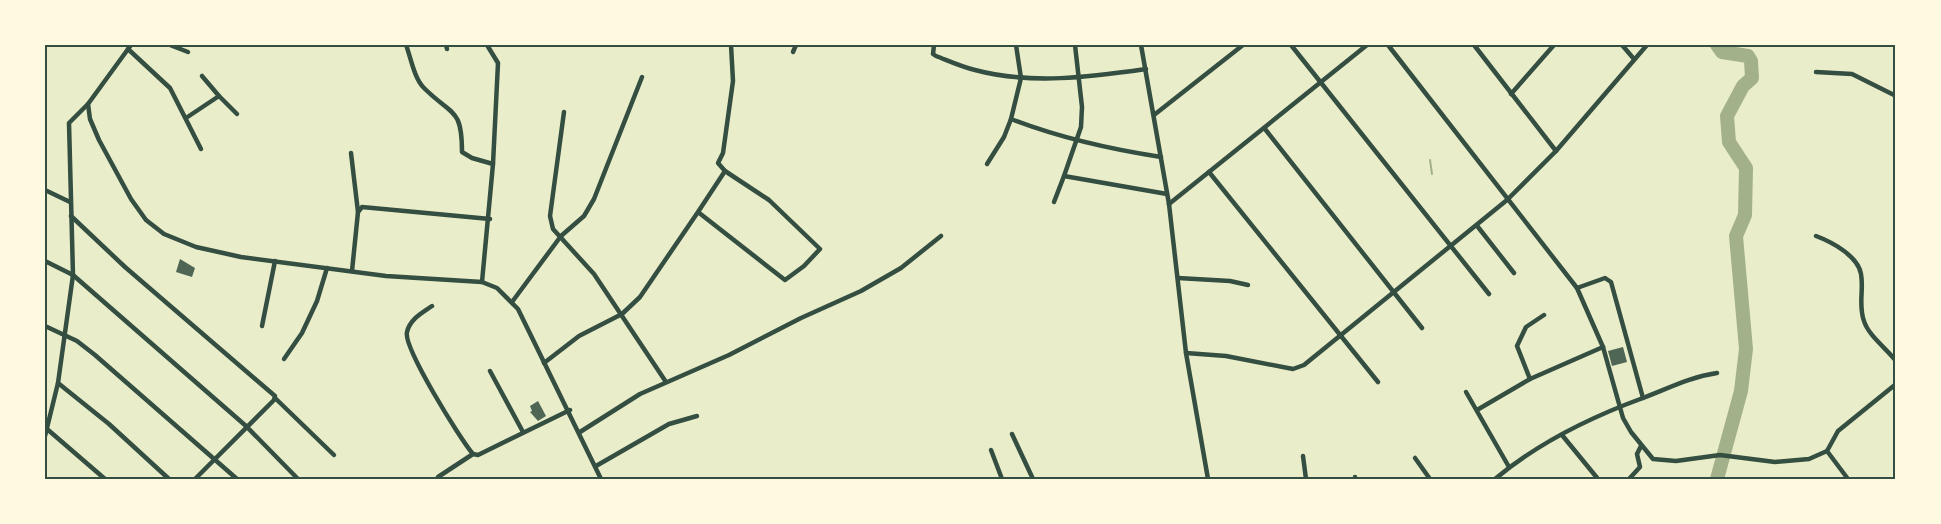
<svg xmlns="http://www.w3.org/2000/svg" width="1941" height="524" viewBox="0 0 1941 524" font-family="Overpass,sans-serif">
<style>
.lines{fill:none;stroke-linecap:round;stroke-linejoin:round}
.stream{stroke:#a3b18a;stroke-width:2}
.river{stroke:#a3b18a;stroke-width:14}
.building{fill:#4f6655}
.minor{stroke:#344e41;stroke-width:4.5}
.neatline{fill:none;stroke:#344e41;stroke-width:2}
</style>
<rect width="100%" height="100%" fill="#e9edc9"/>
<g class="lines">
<polyline class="stream" points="1430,160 1432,174"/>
<polyline class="river" points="1717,479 1741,391 1746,349 1736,236 1745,215 1746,168 1729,142 1727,116 1743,86 1752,78 1751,61 1748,56 1722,52 1717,45"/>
</g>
<g class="building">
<polygon points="180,259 195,268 192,277 176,272"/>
<polygon points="1623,347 1627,362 1612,366 1608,351"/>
<polygon points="538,401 546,416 538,421 530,412 532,411 530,406"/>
</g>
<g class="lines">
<g class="minor">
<polyline points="131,45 88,104 90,119 99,140 131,199 146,220 164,234 196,247 241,257 386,276 482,282 497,288 518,309 601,479"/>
<polyline points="170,45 188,52"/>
<path d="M406,45C411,58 414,78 424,88C452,116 462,107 462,152L472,158L493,164L482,282"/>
<polyline points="446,45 447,49"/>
<polyline points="487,45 498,63 493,164"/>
<path d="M934,45L933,54L936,56C949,61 962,67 975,70C1031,85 1090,77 1146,69"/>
<path d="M1016,45L1021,78L1011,119C1060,138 1109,149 1161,157"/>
<polyline points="1075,45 1082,107 1081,127 1064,176 1167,194"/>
<polyline points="1141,45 1169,204 1186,353 1208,479"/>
<polyline points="1291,45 1489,294"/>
<polyline points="1388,45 1577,288 1603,347 1623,418 1631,432 1653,459 1676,461 1720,455 1775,462 1809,459 1827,451 1838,431 1896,384"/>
<polyline points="1474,45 1556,151"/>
<polyline points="1622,45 1634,59"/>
<polyline points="45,46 45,45"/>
<polyline points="128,49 170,88 201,149"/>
<polyline points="793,52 796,45"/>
<polyline points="1816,72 1852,74 1896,96"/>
<polyline points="202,76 219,96"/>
<polyline points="1511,94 1554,45"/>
<polyline points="564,112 550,216 553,229 594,274 666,382"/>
<polyline points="1154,115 1243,45"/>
<polyline points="186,118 219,96 237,114"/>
<polyline points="1265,129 1422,328"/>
<polyline points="351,153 358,212"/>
<polyline points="987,164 1004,137 1011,119"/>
<polyline points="725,171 718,163 723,153 733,81 731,45"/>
<polyline points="1209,172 1378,382"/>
<polyline points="45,190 70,202"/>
<polyline points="1054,202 1064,176"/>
<polyline points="1169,204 1367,45"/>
<polyline points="71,216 125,267 275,396 274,400 195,479"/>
<polyline points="1478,227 1514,273"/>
<path d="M1816,236C1832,242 1858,256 1861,274C1864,290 1858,305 1864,321C1868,335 1887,349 1896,361"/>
<polyline points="45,261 73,275 246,426 298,479"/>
<polyline points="352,271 358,212 362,207 490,219"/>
<polyline points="1178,278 1230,281 1248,285"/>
<polyline points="1577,288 1605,278 1611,282 1643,398"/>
<polyline points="512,302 561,236 584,216 594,199 642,77"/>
<path d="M432,306C422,313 410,319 407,332C403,347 460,439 473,454L478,455L570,410"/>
<polyline points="45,326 77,341 95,355 237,479"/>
<polyline points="262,326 275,261"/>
<polyline points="1186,353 1226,356 1293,369 1304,365 1507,200 1556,151 1647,45"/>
<polyline points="284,359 302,333 317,301 327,268"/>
<polyline points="544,363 579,336 622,314 640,297 698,212 785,280 804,266 820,249 769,200 725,171 698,212"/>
<polyline points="490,371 523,432"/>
<polyline points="1530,379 1517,346 1526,327 1544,315"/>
<polyline points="58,383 109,424 169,479"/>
<polyline points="1466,392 1509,467"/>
<polyline points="275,398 334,455"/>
<polyline points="1477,410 1530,379 1603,347"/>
<polyline points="47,429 105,479"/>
<polyline points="580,432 640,394 729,355 801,318 861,291 901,268 941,236"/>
<polyline points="1012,434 1033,479"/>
<polyline points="1562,435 1598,479"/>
<polyline points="45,436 58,383 73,275 69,123 88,104"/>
<polyline points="991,450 1002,479"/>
<polyline points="1827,451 1848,479"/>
<polyline points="1303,456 1306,479"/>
<polyline points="1415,458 1430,479"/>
<polyline points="596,466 669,424 697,416"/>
<polyline points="438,477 473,454"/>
<polyline points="1355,477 1355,479"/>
<path d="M1495,479C1538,443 1591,417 1643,398C1669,388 1690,377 1717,373"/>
<polyline points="1629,479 1640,467 1637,454 1641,446"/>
</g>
</g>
<rect width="1941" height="524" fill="none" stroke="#fefae0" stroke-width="93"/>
<rect x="46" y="46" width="1848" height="432" class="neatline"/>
</svg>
